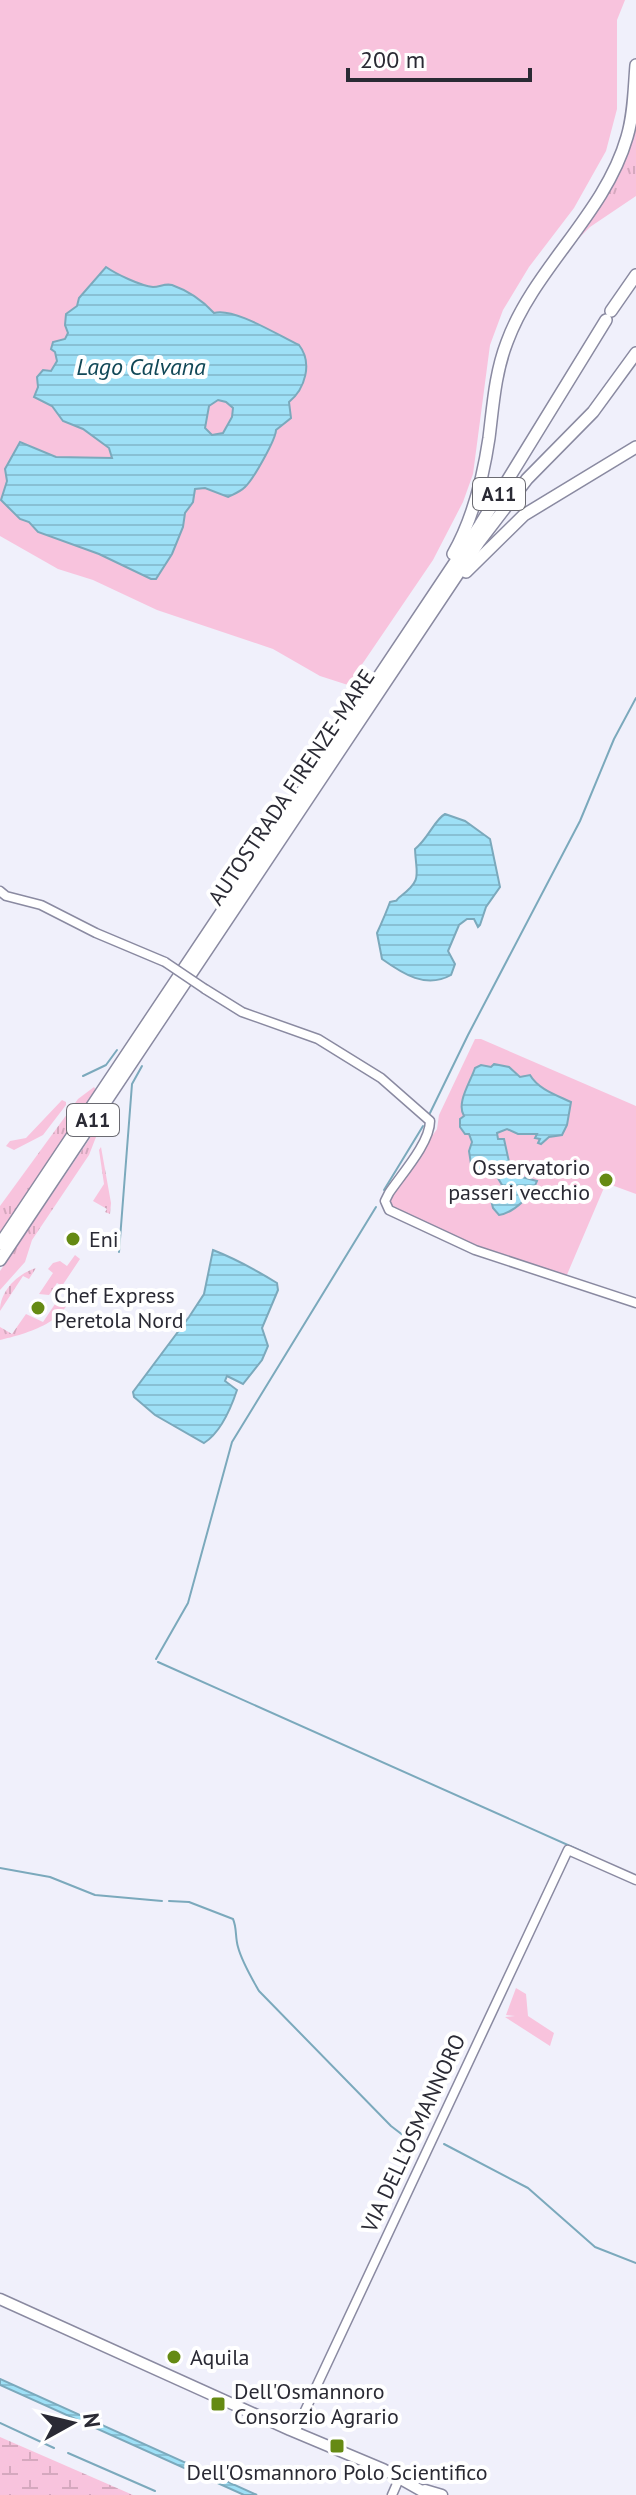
<svg xmlns="http://www.w3.org/2000/svg" width="636" height="2495" viewBox="0 0 636 2495" font-family="'PT Sans',sans-serif">
<style>
.grass{fill:url(#grass-tufts)}
.wetland{fill:url(#wetland-marsh)}
.park{fill:#f8c3dd}
.water{fill:url(#water-rules);stroke:#7ba9bc;stroke-width:2;fill-rule:evenodd}
.lines{fill:none;stroke-linecap:round;stroke-linejoin:round}
.stream{stroke:#7ba9bc;stroke-width:2}
.minor-casing{stroke:#8a8aa1;stroke-width:11}
.major-casing{stroke:#8a8aa1;stroke-width:13}
.highway-casing{stroke:#8a8aa1;stroke-width:14}
.minor{stroke:#fff;stroke-width:8}
.major{stroke:#fff;stroke-width:10}
.highway{stroke:#fff;stroke-width:11}
.minor-bridge-casing{stroke:#8a8aa1;stroke-width:11;stroke-linecap:butt}
.minor-bridge{stroke:#fff;stroke-width:8}
.poi-dot{fill:#658a13;stroke:#fff;stroke-width:3}
.labels{text-anchor:middle;dominant-baseline:central;stroke-width:8;stroke-linejoin:round;paint-order:stroke}
.shield{fill:#fff;stroke:#6a6a71;stroke-width:2}
.shield-label{font-size:20px;font-weight:bold;fill:#2a2a34}
.street-label{font-size:22px;fill:#2a2a34;stroke:#fff}
.poi-label{font-size:22px;fill:#2a2a34;stroke:#fff;text-anchor:start}
.water-label{font-size:24px;font-style:italic;fill:#114857;stroke:#fff}
</style>
<defs>
<pattern id="grass-tufts" width="24" height="20" patternUnits="userSpaceOnUse" patternTransform="scale(2)"><rect width="24" height="20" fill="#f8c3dd"/><path d="M3 7l-1-3M5 7V3M7 7l1-3M15 17l-1-3M17 17v-4M19 17l1-3" fill="none" stroke="#d5a8be"/></pattern>
<pattern id="wetland-marsh" width="20" height="14" patternUnits="userSpaceOnUse" patternTransform="scale(2)"><rect width="20" height="14" fill="#f8c3dd"/><path d="M1 5h8M5 5V1M11 12h8M15 12V8" fill="none" stroke="#d5a8be"/></pattern>
<pattern id="water-rules" width="6" height="5" patternUnits="userSpaceOnUse" patternTransform="scale(2)"><rect width="6" height="5" fill="#9ee0f6"/><path d="M0 2.5h6" fill="none" stroke="#88c0d4"/></pattern>
</defs>
<rect width="100%" height="100%" fill="#f0f0fb"/>
<g class="grass">
<polygon points="636,112 636,196 590,227 571,246 602,197"/>
<polygon points="94,1087 96,1090 0,1233 0,1206 78,1099"/>
<polygon points="62,1100 66,1102 66,1105 43,1135 14,1150 6,1146 10,1141 26,1138"/>
<polygon points="103,1119 89,1155 32,1240 25,1262 0,1290 0,1271"/>
<polygon points="101,1147 111,1203 110,1214 105,1212 107,1209 93,1201 104,1184 99,1150"/>
<polygon points="75,1255 80,1259 62,1286 57,1283 49,1295 39,1294 53,1273 48,1269 53,1263 60,1261 67,1266"/>
<path d="M36,1268L29,1279L23,1276L0,1311C0,1291 17,1274 36,1268Z"/>
<path d="M68,1285L71,1286C74,1321 26,1334 0,1340V1327L12,1334L26,1314L43,1322L55,1304L59,1306L69,1291L66,1288Z"/>
</g>
<polygon class="wetland" points="0,2437 133,2495 0,2495"/>
<g class="park">
<polygon points="0,0 625,0 617,20 617,109 606,151 574,208 529,267 503,310 490,345 473,474 463,502 433,560 348,685 320,676 273,649 157,610 93,580 58,569 0,536"/>
<polygon points="475,1039 481,1039 636,1106 636,1194 606,1183 566,1277 478,1247 396,1211 389,1202 393,1192 437,1129 439,1115"/>
<polygon points="516,1988 526,1994 528,2016 554,2033 550,2046 505,2017 515,2016 506,2015"/>
</g>
<g class="water">
<path d="M106,267C116,274 141,286 153,287C160,287 165,283 172,285C189,291 203,301 214,313C234,307 279,336 299,345C313,363 305,389 289,402L291,418L276,430C276,439 253,480 245,487C240,492 234,494 228,497L205,488L195,489L193,502L185,513L183,527L172,554L156,579H151L99,554L38,532L29,522L20,519L1,500L7,481L5,469L20,442L56,457L112,458L109,448L83,429L63,421L52,406L34,397L38,387L37,377L43,370L51,371L57,361L55,352L51,349L53,342L65,339L68,333L65,325L66,314L77,306L79,298ZM218,400L226,402L233,408L232,417L223,433L212,435L205,428L209,406Z"/>
<path d="M445,814L465,821L490,839L500,887L486,907L480,925L478,927L474,919H467L459,925L448,951L455,964L451,975C426,989 403,974 382,959L377,933C382,922 386,913 390,902C402,899 392,903 401,896C423,879 416,875 415,849C428,839 435,819 445,814Z"/>
<path d="M494,1064L509,1067L520,1077L530,1075C538,1089 556,1095 571,1102L567,1125L562,1135L549,1137L541,1144L538,1143L540,1139L535,1138L537,1134H518L507,1129L497,1133L498,1139H504L511,1171L518,1176L537,1181C532,1195 514,1213 499,1215L493,1208L491,1200L502,1185L496,1175L490,1177L471,1164L469,1151L472,1142L469,1134H465L460,1127V1119L464,1116C456,1103 470,1083 475,1068L481,1065L491,1067Z"/>
<path d="M213,1250C236,1259 256,1270 277,1283L278,1290L262,1328L268,1346L262,1360L243,1384L227,1376L225,1381L237,1390C231,1408 220,1433 204,1443L155,1415L134,1397L133,1392L189,1317L204,1294Z"/>
<polygon points="0,2379 257,2495 244,2495 0,2385"/>
</g>
<g class="lines">
<g class="stream">
<polyline points="83,1076 106,1065 117,1050"/>
<polyline points="430,1113 468,1035 580,821 614,739 636,698"/>
<polyline points="384,1190 423,1126"/>
<polyline points="119,1252 132,1084 142,1066"/>
<polyline points="156,1659 188,1603 232,1442 376,1207"/>
<polyline points="158,1662 588,1854"/>
<polyline points="0,1868 50,1877 95,1895 162,1901"/>
<path d="M169,1901L189,1902L233,1919C237,1928 235,1937 238,1947C242,1962 251,1977 259,1991L391,2126L404,2136L416,2139"/>
<polyline points="444,2144 528,2188 595,2247 636,2263"/>
<polyline points="0,2423 54,2448"/>
<polyline points="68,2453 155,2491"/>
</g>
<g class="minor-casing">
<g id="minor">
<polyline points="0,891 6,896 41,905 96,933 165,962"/>
<path d="M205,989L242,1012L318,1039L381,1078L430,1121C430,1143 401,1175 389,1193L385,1201L389,1210L475,1250L636,1303"/>
<polyline points="295,2432 568,1850 636,1880"/>
<polyline points="392,2495 399,2479"/>
</g>
</g>
<g class="major-casing">
<g id="major">
<polyline points="0,2299 290,2430 383,2469 429,2495"/>
<polyline points="425,2490 442,2495"/>
</g>
</g>
<g class="highway-casing">
<g id="highway">
<polyline points="611,311 636,275"/>
<path d="M453,554C473,519 483,478 489,438C493,406 495,373 507,342C534,268 605,214 627,137C634,114 634,89 636,65"/>
<polyline points="466,572 524,515 636,447"/>
<polyline points="0,1244 480,525 606,320"/>
<polyline points="0,1260 479,542 527,479 593,412 636,353"/>
</g>
</g>
<use href="#minor" class="minor"/>
<use href="#major" class="major"/>
<use href="#highway" class="highway"/>
<g class="minor-bridge-casing">
<polyline id="minor-bridge" points="165,962 205,989"/>
</g>
<use href="#minor-bridge" class="minor-bridge"/>
</g>
<g class="poi-dot">
<circle cx="606" cy="1180" r="8"/>
<circle cx="73" cy="1239" r="8"/>
<circle cx="38" cy="1308" r="8"/>
<circle cx="174" cy="2357" r="8"/>
<rect x="210" y="2396" width="16" height="16" rx="4"/>
<rect x="329" y="2438" width="16" height="16" rx="4"/>
</g>
<g class="labels">
<g class="shield">
<rect x="473" y="478" width="52" height="32" rx="6"/>
<rect x="67" y="1104" width="52" height="32" rx="6"/>
</g>
<g class="shield-label">
<text x="499" y="494">A11</text>
<text x="93" y="1120">A11</text>
</g>
<g class="street-label">
<text transform="translate(291 787) rotate(-56)">AUTOSTRADA FIRENZE-MARE</text>
<text transform="translate(413 2133) rotate(-65)">VIA DELL'OSMANNORO</text>
</g>
<g class="poi-label">
<text x="590" y="1167" text-anchor="end">Osservatorio<tspan x="590" dy="25">passeri vecchio</tspan></text>
<text x="89" y="1239">Eni</text>
<text x="54" y="1295">Chef Express<tspan x="54" dy="25">Peretola Nord</tspan></text>
<text x="190" y="2357">Aquila</text>
<text x="234" y="2391">Dell'Osmannoro<tspan x="234" dy="25">Consorzio Agrario</tspan></text>
<text x="337" y="2472" text-anchor="middle">Dell'Osmannoro Polo Scientifico</text>
</g>
<g class="water-label">
<text x="141" y="366">Lago Calvana</text>
</g>
</g>
<g transform="translate(72 2423) rotate(82)" stroke="#ffffff" stroke-width="6" paint-order="stroke">
<path d="M0-6L14 30L0 20L-14 30Z" fill="#2a2a34"/>
<text y="-12" font-size="22" font-weight="bold" text-anchor="middle" fill="#2a2a34">N</text>
</g>
<path d="M348 68v12h182v-12" fill="none" stroke="#2a2a34" stroke-width="4"/>
<text x="360" y="68" font-size="24" fill="#2a2a34" stroke="#ffffff" stroke-width="6" paint-order="stroke">200 m</text>
</svg>
